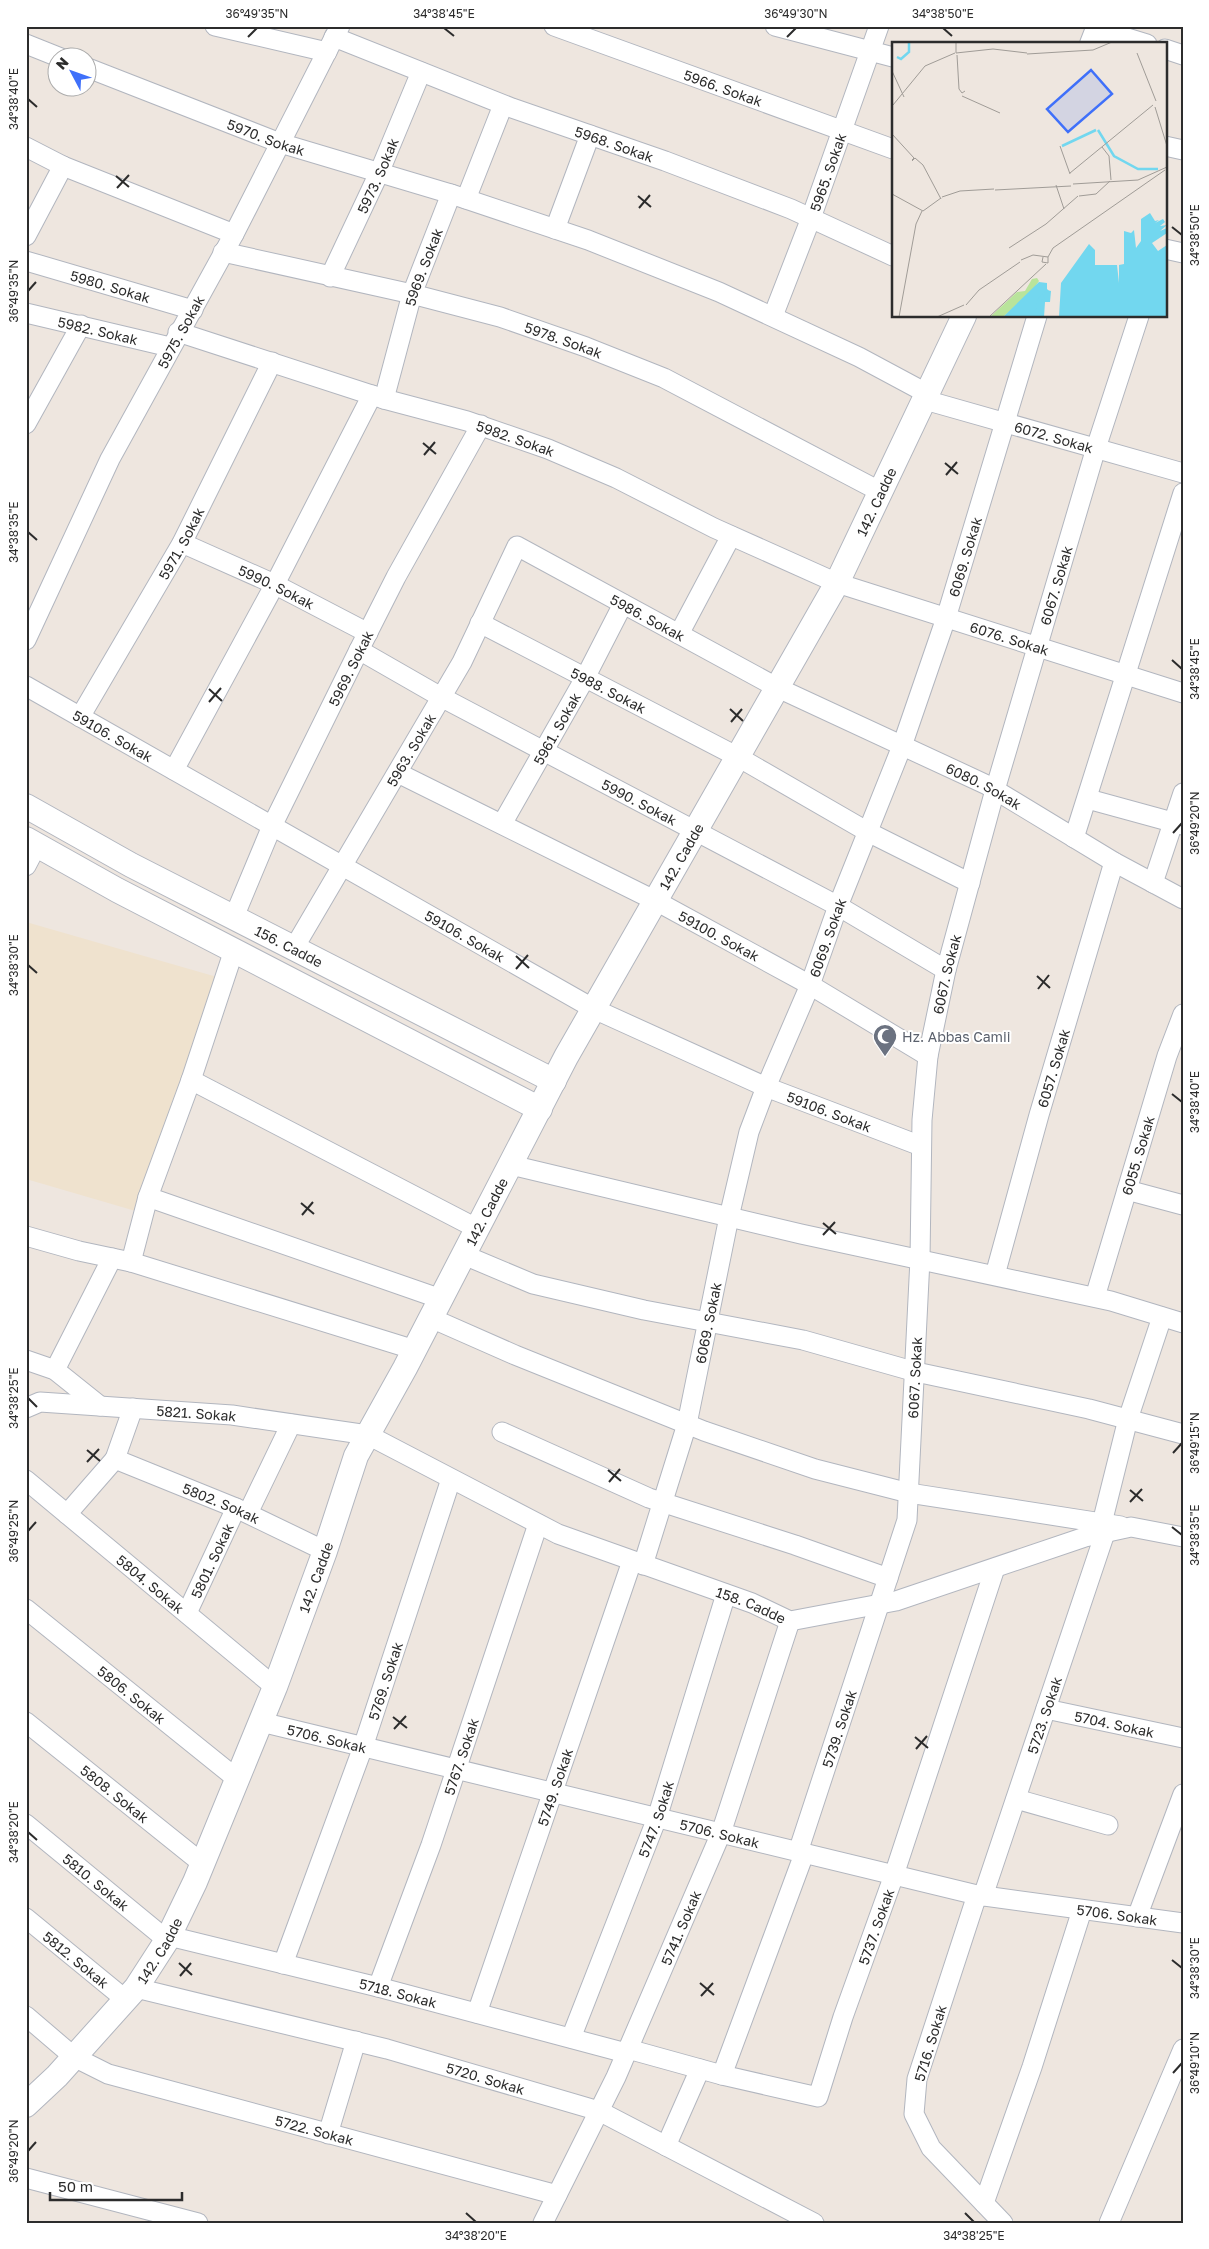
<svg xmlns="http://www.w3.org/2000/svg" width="1209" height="2249" viewBox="0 0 1209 2249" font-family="'Golos Text',sans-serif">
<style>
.education{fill:#efe2ce}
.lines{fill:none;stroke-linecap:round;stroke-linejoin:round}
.minor-casing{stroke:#b2b6bf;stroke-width:21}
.tertiary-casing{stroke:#b2b6bf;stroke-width:26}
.minor{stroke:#fff;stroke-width:19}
.tertiary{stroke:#fff;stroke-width:24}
.ticks{fill:none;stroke:#2c2c2c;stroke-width:2}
.labels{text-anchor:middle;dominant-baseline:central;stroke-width:4;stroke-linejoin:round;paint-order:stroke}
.street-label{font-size:14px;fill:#2c2c2c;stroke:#fff}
.worship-label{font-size:14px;fill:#5b616d;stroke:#fff;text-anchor:start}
.inset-river{fill:none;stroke:#72d7ef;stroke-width:2.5}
.inset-road{fill:none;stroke:#a09c97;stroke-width:1}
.view{fill:#3f70fa;fill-opacity:0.15;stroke:#3f70fa;stroke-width:2.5}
.inset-edge{fill:none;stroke:#2c2c2c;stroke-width:2.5}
.neatline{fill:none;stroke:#2c2c2c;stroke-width:2}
.ticks-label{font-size:12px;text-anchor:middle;fill:#2c2c2c}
</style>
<rect width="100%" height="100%" fill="#eee6df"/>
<polygon class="education" points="26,922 217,977 139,1212 26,1179"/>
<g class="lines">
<g class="minor-casing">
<g id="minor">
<polyline points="215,26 327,52"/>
<path id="s1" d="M554,26L893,149"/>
<polyline points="775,26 893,57"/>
<polyline points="1098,29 1147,44"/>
<path id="s2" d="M334,37L512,108L665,161L791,209L893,256"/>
<polyline points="26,44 61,58"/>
<polyline points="1165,49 1183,55"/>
<path id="s3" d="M88,68L280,143L451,194L588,240L719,292L859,357L928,394"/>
<polyline points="1165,146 1183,150"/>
<polyline points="26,147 63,166 234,234"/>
<polyline points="466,199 503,105"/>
<polyline points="555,229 590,135"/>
<polyline points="26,236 63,166"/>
<polyline points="1165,249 1183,253"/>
<path id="s4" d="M223,252L412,294L500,317L586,347L664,378L881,492"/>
<path id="s5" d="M26,261L193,310"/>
<path id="s6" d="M330,277L379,173L421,72"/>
<path id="s7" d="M26,313L170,347"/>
<path id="s8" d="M773,316L811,218L879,26"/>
<path id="s9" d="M178,332L384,399L467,421L548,449L616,478L714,528L837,583L1183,693"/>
<path id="s10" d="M384,399L412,294L451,194"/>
<path id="s11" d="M925,400L1183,473"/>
<polyline points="26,424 81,325"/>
<path id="s12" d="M182,543L272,583L368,633"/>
<path id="s13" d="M480,623L738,757L868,832L970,883"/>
<polyline points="679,634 731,536"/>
<path id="s14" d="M26,640L110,459L234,234L340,26"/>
<path id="s15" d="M359,650L441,697L838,906L946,970"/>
<path id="s16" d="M26,686L594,1009L766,1087L921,1146"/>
<path id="s17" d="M80,717L182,543L272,362"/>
<polyline points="174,770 275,584 372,395"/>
<path id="s18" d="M398,773L656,901L810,985L928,1056"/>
<polyline points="1088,799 1183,825"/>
<path id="s19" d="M502,824L585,678L623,604"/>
<polyline points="1074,838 1183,493"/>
<polyline points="26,866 37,845"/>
<polyline points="1153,883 1183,793"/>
<path id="s20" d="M234,917L272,826L359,650L396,577L481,425"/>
<path id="s21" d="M294,948L462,662L517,546L778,688L987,785L1114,862L1183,899"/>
<polyline points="191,1080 478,1229"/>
<polyline points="511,1165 801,1234 1111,1301 1183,1323"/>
<polyline points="1127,1190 1183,1205"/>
<polyline points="148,1197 441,1299"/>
<polyline points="26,1236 79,1251 131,1262 415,1350"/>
<polyline points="464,1255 533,1284 644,1310 803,1340 916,1372 1089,1409 1183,1434"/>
<polyline points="131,1262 148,1197 191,1080 234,950"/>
<path id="s22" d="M995,1275L1039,1115L1114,862"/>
<path id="s23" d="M1095,1297L1167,1056L1183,1014"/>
<polyline points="431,1318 515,1355 704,1431 815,1469 909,1493 1121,1526"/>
<polyline points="26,1360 55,1370 100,1406"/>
<polyline points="55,1370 112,1258"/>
<path id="s24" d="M26,1408L40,1402L232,1415L368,1435L558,1534L752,1603L790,1621L896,1601L1085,1537L1131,1527L1183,1537"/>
<path id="s25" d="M133,1408L115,1459L236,1508L325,1551"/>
<polyline points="502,1432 649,1498 795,1545 888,1578"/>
<path id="s26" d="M26,1480L275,1687"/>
<polyline points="248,1513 291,1424"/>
<polyline points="67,1514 115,1459"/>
<polyline points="1102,1523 1128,1419 1162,1317"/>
<path id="s27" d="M643,1565L687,1424L729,1217L749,1132L766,1087L810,985L838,906L902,746L946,618L1037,316"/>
<path id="s28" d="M26,1609L237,1779"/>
<path id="s29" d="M187,1613L236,1508"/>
<path id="s30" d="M1046,1709L1183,1738"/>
<path id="s31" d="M26,1722L203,1864"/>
<path id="s32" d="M261,1722L977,1895L1183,1923"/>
<polyline points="1016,1799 1108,1825"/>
<path id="s33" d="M26,1824L167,1940"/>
<path id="s34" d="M798,1852L907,1520L920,1259L922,1120L928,1056L946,970L995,790L1096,448L1139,316"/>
<polyline points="977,1895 917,2079 914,2114 931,2148 1003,2223"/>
<path id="s35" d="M983,1896L1105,1533"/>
<polyline points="1137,1917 1183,1794"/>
<path id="s36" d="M26,1918L126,2000"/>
<path id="s37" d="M169,1936L378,1987L626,2053"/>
<path id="s38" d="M283,1964L363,1747L451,1479"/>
<path id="s39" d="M378,1987L431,1845L538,1524"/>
<path id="s40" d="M136,1988L387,2049L599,2111L814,2223"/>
<path id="s41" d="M477,2013L632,1561"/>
<path id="s42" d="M26,2016L74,2057L108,2074L557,2195"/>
<path id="s43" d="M571,2038L657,1818L726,1594"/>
<path id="s44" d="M628,2049L722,2075L818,2097L843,2017L894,1875L995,1568"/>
<polyline points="722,2075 804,1854"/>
<polyline points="328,2134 356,2041"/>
<polyline points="666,2146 700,2069"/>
<polyline points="26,2178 198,2223"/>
<polyline points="984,2203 1032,2067 1082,1910"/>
<path id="s45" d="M543,2223L616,2077L721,1833L790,1621"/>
<polyline points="1109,2223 1183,2049"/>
</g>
</g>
<g class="tertiary-casing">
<g id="tertiary">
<polyline points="1092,44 1099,26"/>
<path id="s46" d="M26,806L131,865L554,1081"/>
<polyline points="26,839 117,890 540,1109"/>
<path id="s47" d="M26,2105L57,2076L136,1988L167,1940L195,1882L275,1687L325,1551L356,1456L405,1368L566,1057L837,583L964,316"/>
</g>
</g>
<use href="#minor" class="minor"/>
<use href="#tertiary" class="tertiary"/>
</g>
<path class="ticks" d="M444,28L454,36M943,28L952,36M248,37L257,28M787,37L796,28M28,99L37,107M116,176L129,187M117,188L129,175M638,196L651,207M639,208L650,195M1172,227L1182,235M28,291L36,282M423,443L436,454M424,455L435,442M945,463L958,474M946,475L957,462M28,532L37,540M1172,660L1182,669M209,689L222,701M209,702L221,688M730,709L743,721M731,722L742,709M1173,833L1182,823M516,956L529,968M28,965L37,973M516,969L528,955M1037,976L1050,988M1038,989L1049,975M1172,1094L1182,1102M301,1203L314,1214M302,1215L313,1202M823,1223L836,1234M823,1235L835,1222M28,1398L37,1407M87,1450L100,1461M1173,1453L1182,1443M87,1462L99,1449M608,1470L621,1481M609,1482L620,1469M1130,1490L1143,1501M1130,1502L1142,1489M1172,1527L1182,1535M28,1531L36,1522M393,1717L407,1728M394,1729L406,1716M915,1737L928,1748M916,1749L927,1736M28,1832L37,1840M1172,1960L1182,1968M179,1963L192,1975M180,1976L191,1963M700,1983L714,1995M701,1996L713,1983M1173,2073L1182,2063M28,2151L36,2142M466,2213L476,2222M965,2213L974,2222"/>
<defs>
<g id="mosque-pin" transform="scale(1.25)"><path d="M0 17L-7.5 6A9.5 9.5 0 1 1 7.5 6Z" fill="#6b7280" stroke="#fff"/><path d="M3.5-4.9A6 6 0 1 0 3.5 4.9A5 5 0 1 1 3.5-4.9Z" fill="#fff"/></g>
</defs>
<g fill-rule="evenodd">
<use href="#mosque-pin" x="885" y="1036"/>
</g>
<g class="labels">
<g class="street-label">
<text stroke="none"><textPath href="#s1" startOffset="180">5966. Sokak</textPath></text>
<text stroke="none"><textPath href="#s3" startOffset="191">5970. Sokak</textPath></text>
<text stroke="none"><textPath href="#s2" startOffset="300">5968. Sokak</textPath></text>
<text stroke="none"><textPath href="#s8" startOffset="154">5965. Sokak</textPath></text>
<text stroke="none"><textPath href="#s6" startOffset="112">5973. Sokak</textPath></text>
<text stroke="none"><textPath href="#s10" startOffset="138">5969. Sokak</textPath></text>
<text stroke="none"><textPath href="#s5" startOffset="88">5980. Sokak</textPath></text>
<text stroke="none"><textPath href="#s7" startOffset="74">5982. Sokak</textPath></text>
<text stroke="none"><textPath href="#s14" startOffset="345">5975. Sokak</textPath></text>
<text stroke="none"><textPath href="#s4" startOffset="352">5978. Sokak</textPath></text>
<text stroke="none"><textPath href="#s11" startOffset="134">6072. Sokak</textPath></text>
<text stroke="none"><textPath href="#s9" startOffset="354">5982. Sokak</textPath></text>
<text stroke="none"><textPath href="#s47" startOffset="1825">142. Cadde</textPath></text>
<text stroke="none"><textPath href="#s17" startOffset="201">5971. Sokak</textPath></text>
<text stroke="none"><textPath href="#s27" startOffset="1061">6069. Sokak</textPath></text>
<text stroke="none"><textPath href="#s34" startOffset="1302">6067. Sokak</textPath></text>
<text stroke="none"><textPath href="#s12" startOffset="104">5990. Sokak</textPath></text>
<text stroke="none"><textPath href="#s21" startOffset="609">5986. Sokak</textPath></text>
<text stroke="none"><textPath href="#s9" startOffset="888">6076. Sokak</textPath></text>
<text stroke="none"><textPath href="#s20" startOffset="275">5969. Sokak</textPath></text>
<text stroke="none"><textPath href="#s13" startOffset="145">5988. Sokak</textPath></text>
<text stroke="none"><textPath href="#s19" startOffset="110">5961. Sokak</textPath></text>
<text stroke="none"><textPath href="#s16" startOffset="100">59106. Sokak</textPath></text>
<text stroke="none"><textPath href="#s21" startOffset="230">5963. Sokak</textPath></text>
<text stroke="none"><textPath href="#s21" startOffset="985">6080. Sokak</textPath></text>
<text stroke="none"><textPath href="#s15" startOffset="319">5990. Sokak</textPath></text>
<text stroke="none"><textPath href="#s47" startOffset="1420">142. Cadde</textPath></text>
<text stroke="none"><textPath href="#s16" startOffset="505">59106. Sokak</textPath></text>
<text stroke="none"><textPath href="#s18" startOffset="360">59100. Sokak</textPath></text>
<text stroke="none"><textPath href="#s27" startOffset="656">6069. Sokak</textPath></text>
<text stroke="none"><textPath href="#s46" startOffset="298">156. Cadde</textPath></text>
<text stroke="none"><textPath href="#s34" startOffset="898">6067. Sokak</textPath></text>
<text stroke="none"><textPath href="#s22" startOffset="215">6057. Sokak</textPath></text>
<text stroke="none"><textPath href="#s16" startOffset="910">59106. Sokak</textPath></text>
<text stroke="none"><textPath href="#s23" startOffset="148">6055. Sokak</textPath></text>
<text stroke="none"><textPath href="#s47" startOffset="1015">142. Cadde</textPath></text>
<text stroke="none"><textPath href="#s27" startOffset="251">6069. Sokak</textPath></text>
<text stroke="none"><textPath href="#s34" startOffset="492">6067. Sokak</textPath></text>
<text stroke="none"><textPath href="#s24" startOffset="172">5821. Sokak</textPath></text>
<text stroke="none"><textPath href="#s25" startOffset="169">5802. Sokak</textPath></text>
<text stroke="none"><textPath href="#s29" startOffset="58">5801. Sokak</textPath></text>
<text stroke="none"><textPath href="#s47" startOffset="610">142. Cadde</textPath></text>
<text stroke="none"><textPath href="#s26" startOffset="162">5804. Sokak</textPath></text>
<text stroke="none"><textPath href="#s24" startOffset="765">158. Cadde</textPath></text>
<text stroke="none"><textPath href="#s38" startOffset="301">5769. Sokak</textPath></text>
<text stroke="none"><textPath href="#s28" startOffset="136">5806. Sokak</textPath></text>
<text stroke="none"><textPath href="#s35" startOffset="191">5723. Sokak</textPath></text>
<text stroke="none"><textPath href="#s30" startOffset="70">5704. Sokak</textPath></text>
<text stroke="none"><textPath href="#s34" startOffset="130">5739. Sokak</textPath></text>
<text stroke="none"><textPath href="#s32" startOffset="68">5706. Sokak</textPath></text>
<text stroke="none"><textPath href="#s39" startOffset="245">5767. Sokak</textPath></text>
<text stroke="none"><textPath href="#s41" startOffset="239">5749. Sokak</textPath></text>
<text stroke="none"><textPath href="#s31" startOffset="114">5808. Sokak</textPath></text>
<text stroke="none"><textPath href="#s43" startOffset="235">5747. Sokak</textPath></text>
<text stroke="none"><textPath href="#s32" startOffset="472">5706. Sokak</textPath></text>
<text stroke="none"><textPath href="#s33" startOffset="91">5810. Sokak</textPath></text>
<text stroke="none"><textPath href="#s32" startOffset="878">5706. Sokak</textPath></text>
<text stroke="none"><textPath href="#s44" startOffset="376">5737. Sokak</textPath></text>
<text stroke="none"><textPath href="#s45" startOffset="326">5741. Sokak</textPath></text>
<text stroke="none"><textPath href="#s47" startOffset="205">142. Cadde</textPath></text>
<text stroke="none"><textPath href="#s36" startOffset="65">5812. Sokak</textPath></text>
<text stroke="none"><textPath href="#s37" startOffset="236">5718. Sokak</textPath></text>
<text transform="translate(930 2043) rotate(-73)">5716. Sokak</text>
<text stroke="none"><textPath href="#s40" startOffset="361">5720. Sokak</textPath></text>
<text stroke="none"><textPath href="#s42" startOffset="315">5722. Sokak</textPath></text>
</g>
<g class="worship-label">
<text x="902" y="1036">Hz. Abbas Camii</text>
</g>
</g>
<g transform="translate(892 42)">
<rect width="275" height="275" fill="#eee6df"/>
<path d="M145,236L147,239L140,249L111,275H98L125,250L133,249L140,237Z" fill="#b9e49b"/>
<path d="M258,171L263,179L267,178L263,181L271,177L273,180L268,184L275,183L268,189L275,186V191L260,201L266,209L275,203V275H167L169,241L197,202L203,208V223H225L227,241V223L232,222V189L239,191L242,188L244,206L249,199V177ZM147,240L155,241V248L159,249L158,260H153L152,275H111Z" fill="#72d7ef"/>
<path class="inset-river" d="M5,15L9,17L17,10V1M206,88L222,114L246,127H266M170,104L204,88M144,275L147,257L156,248M147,275L148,257L152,255"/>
<path class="inset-road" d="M64,0V11L101,7L135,11M245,11L264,59M135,12L201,8L220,0M65,13L67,47L70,51L73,49M0,29L12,55M70,54L108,71M1,63L33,24L63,11M263,65L275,104M0,92L22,116L20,118M168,104L178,132M210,105L217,114L219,138M20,119L23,116L31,123L49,157M178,131L261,63M181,142L246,138L275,125M164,143L172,167M103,148L179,144M0,152L31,169M187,154L204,152L218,139M50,155L68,149L102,147M31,169L49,156M117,206L154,182L186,154M156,215L161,206L273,128M129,218L141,213L156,215V221L150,220L151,215M74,263L87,248L128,220M7,275L24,182L30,169M45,275L72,263M97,275L154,222"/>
<path class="view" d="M199,28L220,52L176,90L155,67Z"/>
<rect width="275" height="275" class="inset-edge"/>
</g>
<rect width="1209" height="2249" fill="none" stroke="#ffffff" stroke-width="55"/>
<g transform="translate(72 72) rotate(311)"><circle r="24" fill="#ffffff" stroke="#ababab"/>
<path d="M0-4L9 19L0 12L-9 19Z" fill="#3f70fa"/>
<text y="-8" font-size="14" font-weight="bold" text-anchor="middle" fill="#2c2c2c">N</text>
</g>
<path d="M50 2192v8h132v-8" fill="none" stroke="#2c2c2c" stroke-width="2.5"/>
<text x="58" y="2192" font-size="15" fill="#2c2c2c" stroke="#ffffff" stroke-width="4" paint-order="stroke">50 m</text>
<rect x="28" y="28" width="1154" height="2194" class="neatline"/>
<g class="ticks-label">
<text x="257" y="18">36°49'35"N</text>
<text x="444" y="18">34°38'45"E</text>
<text x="796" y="18">36°49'30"N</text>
<text x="943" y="18">34°38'50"E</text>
<text transform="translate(14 99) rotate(-90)" y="4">34°38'40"E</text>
<text transform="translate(1195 235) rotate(-90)" y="4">34°38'50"E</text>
<text transform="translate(14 291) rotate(-90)" y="4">36°49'35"N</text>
<text transform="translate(14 532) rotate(-90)" y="4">34°38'35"E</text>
<text transform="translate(1195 669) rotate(-90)" y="4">34°38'45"E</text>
<text transform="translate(1195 823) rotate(-90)" y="4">36°49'20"N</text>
<text transform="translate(14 965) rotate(-90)" y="4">34°38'30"E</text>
<text transform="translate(1195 1102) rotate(-90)" y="4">34°38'40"E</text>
<text transform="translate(14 1398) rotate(-90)" y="4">34°38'25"E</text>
<text transform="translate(1195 1443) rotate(-90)" y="4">36°49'15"N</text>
<text transform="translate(14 1531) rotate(-90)" y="4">36°49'25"N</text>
<text transform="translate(1195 1535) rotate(-90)" y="4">34°38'35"E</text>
<text transform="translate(14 1832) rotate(-90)" y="4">34°38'20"E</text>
<text transform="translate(1195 1968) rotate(-90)" y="4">34°38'30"E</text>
<text transform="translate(1195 2063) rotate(-90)" y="4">36°49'10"N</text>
<text transform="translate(14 2151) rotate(-90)" y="4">36°49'20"N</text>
<text x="476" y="2240">34°38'20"E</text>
<text x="974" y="2240">34°38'25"E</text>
</g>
</svg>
